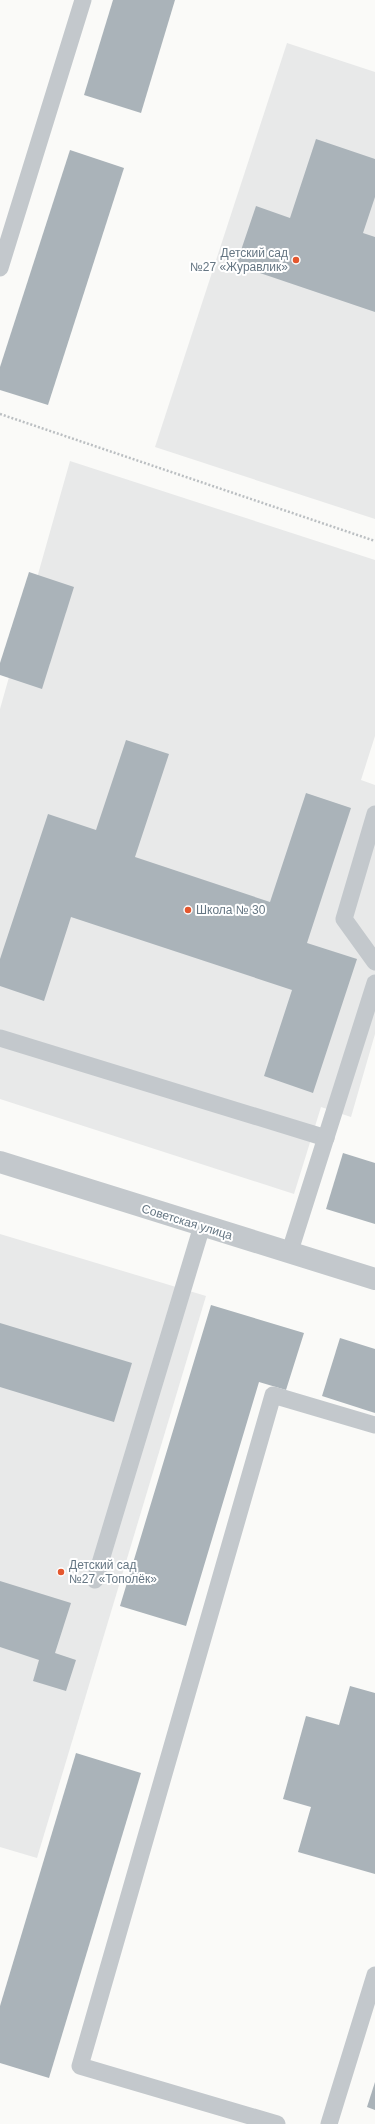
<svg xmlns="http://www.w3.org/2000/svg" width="375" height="2124" viewBox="0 0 375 2124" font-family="Arial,sans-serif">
  <rect width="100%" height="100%" fill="#fafaf8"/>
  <g fill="#e8e9e9">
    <polygon points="287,43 375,72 375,519 155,447"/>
    <polygon points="70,461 375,560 375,736 361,780 375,785 375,1034 351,1117 321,1107 294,1194 0,1099 0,709"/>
    <polygon points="0,1234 206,1296 37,1858 0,1847"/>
  </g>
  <g fill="#aab3b9">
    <polygon points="113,0 175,0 141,113 84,95"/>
    <polygon points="316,139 375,159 375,197 363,233 375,237 375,312 236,265 256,206 290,218"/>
    <polygon points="70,150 124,168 48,405 0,390 0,367"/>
    <polygon points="29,572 74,587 42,689 0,675 0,663"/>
    <polygon points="126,740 169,754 135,857 270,902 306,793 351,808 307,943 357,959 313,1093 264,1076 292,990 71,917 44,1001 0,986 0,959 48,814 96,830"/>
    <polygon points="343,1153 375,1163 375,1224 326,1209"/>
    <polygon points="211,1305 304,1333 286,1390 259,1382 186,1626 120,1606"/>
    <polygon points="0,1323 132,1363 114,1422 0,1387"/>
    <polygon points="340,1338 375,1349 375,1413 322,1396"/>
    <polygon points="0,1581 71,1603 55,1653 76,1660 66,1691 33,1681 39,1660 0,1647"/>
    <polygon points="350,1686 375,1693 375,1874 298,1852 311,1807 283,1799 306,1716 339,1725"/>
    <polygon points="76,1753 141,1773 49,2078 0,2063 0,2006"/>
    <polygon points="375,2082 375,2110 367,2107"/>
  </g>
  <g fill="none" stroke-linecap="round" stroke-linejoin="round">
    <polyline stroke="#bbbfc2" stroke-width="2.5" stroke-dasharray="2 2" stroke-linecap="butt" points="0,414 375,541"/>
    <g stroke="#c3c8cc" stroke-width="17">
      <polyline points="0,268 83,0"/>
      <polyline points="375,814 344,919 375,962"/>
      <polyline points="0,1038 326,1138"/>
      <polyline points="289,1254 375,983"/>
      <polyline points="95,1580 202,1226"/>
      <polyline points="277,2124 80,2066 273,1395 375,1425"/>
      <polyline points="329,2124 375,1975"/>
    </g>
    <polyline stroke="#c3c8cc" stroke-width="22" points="0,1162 375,1279"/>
  </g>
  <g fill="#e4572e" stroke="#fff" stroke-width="1.5">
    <circle cx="296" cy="260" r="4"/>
    <circle cx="188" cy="910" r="4"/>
    <circle cx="61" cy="1572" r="4"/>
  </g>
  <g text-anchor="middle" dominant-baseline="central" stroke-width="4" stroke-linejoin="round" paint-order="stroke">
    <g font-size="12" fill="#657683" stroke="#fff" text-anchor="start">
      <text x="288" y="253" text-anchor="end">Детский сад<tspan x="288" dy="14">№27 «Журавлик»</tspan></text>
      <text x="196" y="910">Школа № 30</text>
      <text x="69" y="1565">Детский сад<tspan x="69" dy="14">№27 «Тополёк»</tspan></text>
    </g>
    <g font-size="12" fill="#657683" stroke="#fff">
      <text transform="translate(187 1222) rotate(17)">Советская улица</text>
    </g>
  </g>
</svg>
